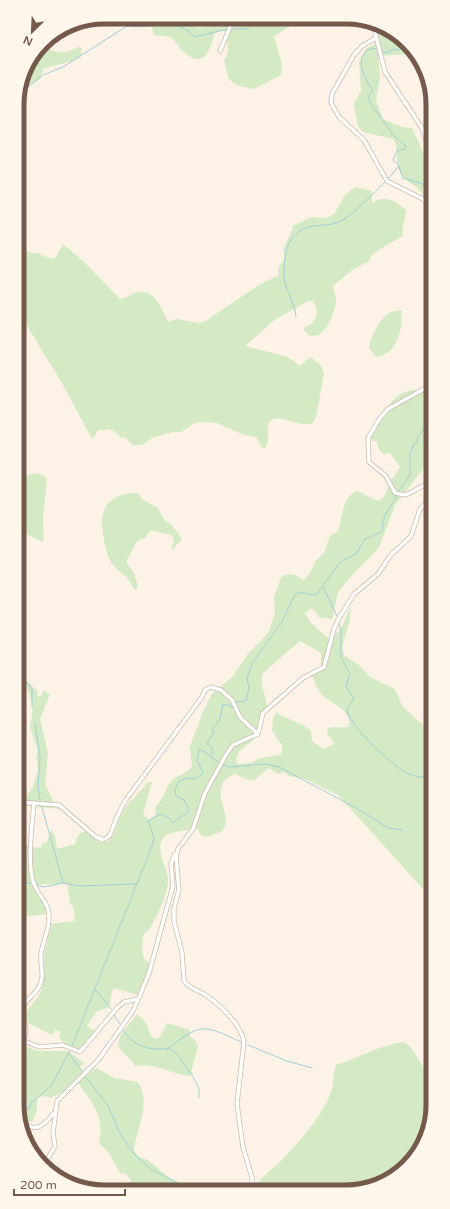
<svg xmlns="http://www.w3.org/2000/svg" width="450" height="1209" viewBox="0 0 450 1209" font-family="'Varela Round',sans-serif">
  <rect width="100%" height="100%" fill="#fcf3e6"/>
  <g fill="#d3eac4" fill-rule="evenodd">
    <path d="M185,18c8,0 8,8 15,10l10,-5 2,-5h20l4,4 7,2 9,-6h52l-30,18 8,28 -1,11 -27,14 -15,-3 -6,-3 -5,-6 -4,-17c7,-8 3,-20 0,-30l-9,3c-5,15 -10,37 -30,20 -6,-4 -9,-12 -15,-16l-16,-2 -4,-14 29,-1z"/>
    <path d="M381,28l26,14 5,9 -3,3 -31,2 2,21 -4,24 7,18 19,8 10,1 19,42v47c-4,-8 -4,-18 -11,-26 -6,-7 -16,-10 -20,-19 -6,-12 0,-23 -7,-33l-30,-7 -5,-6 -4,-22 7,-13 -2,-29 7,-13 10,-6 -1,-3z"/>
    <path d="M42,45c15,9 20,10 36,2l4,1 -1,9 -6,3 -32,9 -2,9 -16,10 -8,11 9,-33z"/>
    <path d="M355,187l17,4v12c3,-1 6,-4 9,-4 10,-1 18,5 25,11 0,9 -5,18 -3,26l-23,13 -9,7 -2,5 -17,9 -19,16c0,4 3,8 3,12 1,11 -8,31 -17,37l-10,1 -5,-6 1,-3c12,-5 15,-14 8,-26h-5l-35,20 -28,25 43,11 12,9 10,-9 11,8 3,9 -8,43 -3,6c-14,5 -27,-7 -40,-4l-5,5v18l-3,6h-3l-6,-11 -12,-2 -27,-12 -17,-1 -5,1 -14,9h-8l-21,6 -10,7h-10l-6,-7 -6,-1c-6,-8 -10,-8 -21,-7l-7,9 -30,-56 -44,-72 -1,-65 15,7h5l14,6 5,-2 7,-13 19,16 38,39c7,-1 12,-6 18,-7 19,-3 23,19 31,30l7,-3 24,4 7,-3 50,-34 22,-11 -1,-7 7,-9 -2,-9 10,-22 -1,-2 20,-9 14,1 8,-4 11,-19z"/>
    <path d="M401,310c3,17 -4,45 -25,47l-7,-9c1,-9 11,-30 20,-35 3,-2 8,-2 12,-3z"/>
    <path d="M432,380v64l-9,25 -28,36 -16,43 -25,25 -16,19 -6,27 -14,-2 -1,-4 -6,-5 -6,5 5,9 21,19 12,-16 8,-20 -1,15 -8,26 2,9 15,10 11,12 25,12 7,17 30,27 1,167 -95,-105 -33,-16 -17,-3 -4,-4 -6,2 -9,-6 -15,12h-6l-13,-6c-32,13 1,40 -13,57l-14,6 -7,-2 -4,-7 -3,2c-6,-1 -28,3 -31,8 -9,14 7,32 5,47 -3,14 -10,29 -16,40 -2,5 -8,8 -9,12 -1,6 -1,16 1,22l6,4 -1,13 -11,19 -24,-7c-8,12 4,19 -17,23l-10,15 8,5 -15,19 -12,-4 -9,-8 2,-6 -6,-2 -3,5 -26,-13c-5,-11 10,-19 14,-29 6,-12 2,-23 4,-36 1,-11 6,-22 7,-33l24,-3 -2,-15 -3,-2 -3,-21 -33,2 1,7 16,22 -33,3v-71l15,-1v2l8,1 1,-4 5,-2 4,-13 4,8 2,12 18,-5 3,-9 7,-4 16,11h7c8,-8 9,-21 15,-31 7,-11 17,-18 25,-29h4l-9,32 6,6 6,-4 1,-11c9,-5 8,-16 15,-24 6,-6 15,-7 21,-14l-2,-21 14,-37 8,-15 21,-18 16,-24 13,-12 7,-9 6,-18 -1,-16 7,-19 5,-4 9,1 9,5 6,-7 6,-13 8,-7 6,-17 8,-5c4,-13 4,-34 19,-40l21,10 6,-4 6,-15 10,-15 -10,-14 -7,1 -4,-4 -2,-8 -6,-2 -1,-4c8,-11 19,-37 31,-42 14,-7 16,0 31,-14zM300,641l21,12v18l-9,5c3,6 5,13 9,18 10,10 31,15 28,32 -7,4 -15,-2 -22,3v4l7,9 -2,3 -9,4 -11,-8 -1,-10 -7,-5 -28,-13 -3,5 -1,13 10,14v8l-4,2 -18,3 -10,5 -13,1c-4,-17 16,-18 21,-31 2,-7 9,-19 9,-27 -1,-10 -8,-23 -4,-33z"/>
    <polygon points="38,473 46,477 47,480 43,518 44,539 42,542 18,530 18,477"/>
    <path d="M138,493l4,6 16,9 6,12 7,4 11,15 -9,10 -2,-1 3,-6 -2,-7 -22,-5 -4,7 -9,4 -11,21 8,11 4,14 -3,3c-4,-5 -6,-11 -11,-15 -5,-4 -9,-7 -13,-13 -4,-7 -6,-15 -7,-23 -6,-29 2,-46 34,-46z"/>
    <path d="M26,680l11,11 1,6 3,-1 3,-6 6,4 -10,25 8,34 -3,31 9,19 5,6 -37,-4 1,-5 10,-13 5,-17 -2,-13 2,-7c-3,-7 -6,-16 -8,-23 0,-5 2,-8 2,-13 2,-10 -2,-21 -8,-30z"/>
    <path d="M137,1014l8,7 6,15 4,3 5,-2 7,-14 23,7v7l5,3 3,6 -8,30c-20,-2 -34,-14 -55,-10 -6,-11 -13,-12 -17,-20l2,-10z"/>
    <path d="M403,1042l7,4 23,37v27l-22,52 -48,28h-109c7,-15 22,-23 33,-35 17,-19 37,-41 45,-66 2,-8 1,-16 4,-24 22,-7 44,-20 67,-23z"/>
    <path d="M21,1044l16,7h31l16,12 -5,5 9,6 5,-5 4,-1 17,10 24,4c14,22 -2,47 -4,69l5,6 9,3 24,20 26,10h-70l3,-9 -5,-7 -6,-1 -11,-20 -10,-10c6,-27 -6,-38 -20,-59l-29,14 -7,-2 -6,2v12l-5,12 -13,-2v-74z"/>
  </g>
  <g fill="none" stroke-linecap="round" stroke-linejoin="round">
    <g stroke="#a1cfd7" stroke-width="1">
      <polyline points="157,17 159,25"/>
      <polyline points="231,29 246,29 261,19 276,20 283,18"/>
      <path d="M377,49l-5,-1c-21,8 -6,32 1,43l-4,5v5l25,35 12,10 -1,3 -8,2 -4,9 5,4 5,14 20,6 8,15"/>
      <polyline points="380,50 387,53 392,49 400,50 402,47 402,40"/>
      <path d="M18,95l25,-20 20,-8 64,-41c21,4 52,-10 67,11l34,-8"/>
      <polyline points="387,180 398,167"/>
      <path d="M296,316c-1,-14 -12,-27 -12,-41 0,-24 4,-45 30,-49 10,-1 19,-1 27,-5 12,-6 34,-29 44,-39"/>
      <polyline points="398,492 410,475 410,452 413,448 413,445 417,443 418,436 422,432 432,417"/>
      <polyline points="323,587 337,616"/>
      <path d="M339,624l2,6v27l9,17 -4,12 8,13 -7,10c-1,14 45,56 58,63 8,5 18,5 27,6"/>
      <polyline points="27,682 32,689 32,706"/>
      <polyline points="35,724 40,756 38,788 40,800"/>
      <path d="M212,755v-7l-5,-4 6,-10v-6l7,-9 3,-15 9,3 4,-5 10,-1 3,-13 -2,-9 5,-16 30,-41 12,-26 5,-4 14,3 4,-1 21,-29 4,-4 14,-7 9,-15c28,-11 11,-7 22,-27 3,-6 7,-10 10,-17"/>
      <polyline points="222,764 229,767 265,764 279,767 358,809 388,828 402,830"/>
      <polyline points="41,804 63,882"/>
      <polyline points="18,877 22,880"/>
      <polyline points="18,881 33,884"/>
      <polyline points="36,885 44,887 63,883 79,886 137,884"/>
      <polyline points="95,989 111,1009"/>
      <polyline points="114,1015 120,1024"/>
      <path d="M123,1030c7,12 20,19 34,19 5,0 11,-1 15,1 6,4 25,31 27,39 0,2 0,6 0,9"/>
      <polyline points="248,1045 287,1061 312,1068"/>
      <polyline points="72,1046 152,846 154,838 148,821 160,814 169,818 173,823 188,812 189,809 184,800 176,796 175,790 179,781 187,778 196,779 203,773 197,760 199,750 205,752 218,762"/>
      <path d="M167,1049c34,-26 36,-25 74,-7"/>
      <polyline points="69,1054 82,1071"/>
      <polyline points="86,1077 108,1106 121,1135 134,1154 151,1169 191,1190"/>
      <polyline points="19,1107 29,1109 31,1103 51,1086 71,1049"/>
    </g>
    <g stroke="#cebbac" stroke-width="5">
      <g id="minor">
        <polyline points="104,17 106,24"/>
        <polyline points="373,24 385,72 422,128 431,155"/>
        <polyline points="376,38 362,46 354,55 332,94 331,103 339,117 364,140 387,181 423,199 427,202 431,212"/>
        <polyline points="220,51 230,27 231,18"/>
        <polyline points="432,379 424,389 388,409 380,418 368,438 369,462 386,476 395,493 406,495 432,481"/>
        <polyline points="18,802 59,805 96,837 104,840 110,835 117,817 125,801 202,697 205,690 211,687 221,690 232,700 240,717 258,734"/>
        <polyline points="19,1039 39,1047 63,1045 80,1052 118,1007 124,1002 138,999"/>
        <path d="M24,1040c6,-17 -5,-19 -1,-32 3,-11 16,-13 19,-30 1,-8 -2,-16 -1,-24 2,-15 11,-28 7,-45 -3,-11 -14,-18 -16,-32 -4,-21 0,-52 2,-73"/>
        <path d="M19,1120c16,13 23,8 35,-7"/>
        <polyline points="43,1167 55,1146 53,1133 57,1101 99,1059 133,1011 140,995 149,973 173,886 171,864 175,854"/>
        <path d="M252,1190v-12l-9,-31 -6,-43 7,-63c-4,-18 -25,-37 -40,-47 -7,-4 -15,-6 -20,-13l-2,-28 -8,-32v-13l5,-18 -3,-33 2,-8 15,-20 12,-36 22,-40 6,-8 25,-11 5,-21 40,-35 21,-11 10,-38 5,-11 15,-24 24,-20 12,-18 21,-20 9,-27 6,-6 6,-12"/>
      </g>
    </g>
    <use href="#minor" stroke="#fff" stroke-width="3.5"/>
  </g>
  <path d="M0 0H450V1209H0ZM104 24H346A80 80 0 0 1 426 104V1105A80 80 0 0 1 346 1185H104A80 80 0 0 1 24 1105V104A80 80 0 0 1 104 24Z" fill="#fff7ec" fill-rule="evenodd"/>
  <path fill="none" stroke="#755a4b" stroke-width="5" d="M104 24H346A80 80 0 0 1 426 104V1105A80 80 0 0 1 346 1185H104A80 80 0 0 1 24 1105V104A80 80 0 0 1 104 24Z"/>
  <g transform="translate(32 32) rotate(204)" stroke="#fff7ec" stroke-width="3" paint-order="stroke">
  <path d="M0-3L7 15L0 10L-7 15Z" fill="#755a4b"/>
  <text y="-6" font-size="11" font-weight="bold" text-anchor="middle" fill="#755a4b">N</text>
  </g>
  <path d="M14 1189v6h111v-6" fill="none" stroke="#755a4b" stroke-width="2"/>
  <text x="20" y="1189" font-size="12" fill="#755a4b" stroke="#fff7ec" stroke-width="3" paint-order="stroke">200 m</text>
</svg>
